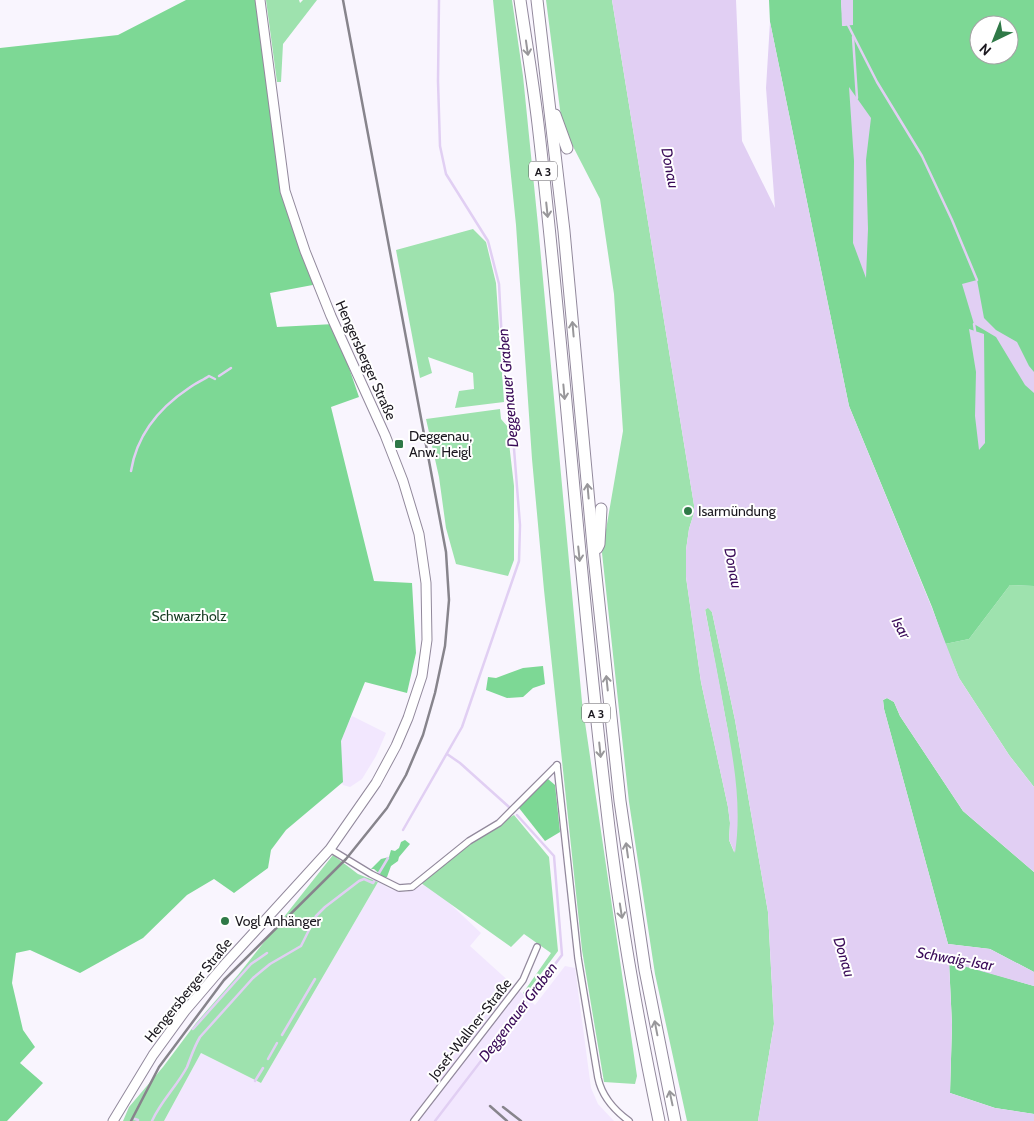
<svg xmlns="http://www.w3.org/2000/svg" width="1034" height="1121" viewBox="0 0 1034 1121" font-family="Cabin,sans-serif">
  <rect width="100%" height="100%" fill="#f9f5fe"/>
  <g fill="#f2e7fe">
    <polygon points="352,716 386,733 376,756 362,779 350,787 343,785 338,774 338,752 343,733"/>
    <polygon points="378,882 392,890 407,892 428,883 481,933 470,946 535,1005 565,966 575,968 591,1088 598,1104 614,1121 164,1121 201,1053 261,1083"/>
  </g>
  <g fill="#9ee2ae">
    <polygon points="266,0 299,0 300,3 303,0 317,0 283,44 281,82 277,82"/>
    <polygon points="493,0 512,0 523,76 538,225 582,702 637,1076 635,1084 604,1082 582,950 544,590 532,459 516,225"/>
    <polygon points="546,0 612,0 694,505 694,513 689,529 686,550 686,577 701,682 728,807 730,823 729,840 734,852 729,737 705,609 708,607 712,612 735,720 768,912 774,1024 758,1121 687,1121 655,974 629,802 602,553 623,431 614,294 600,199 562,125"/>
    <polygon points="473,229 486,242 496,283 504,402 455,408 459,391 474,389 473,373 428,357 432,373 420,378 396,250"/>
    <polygon points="500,409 501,419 507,426 514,486 514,560 508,576 456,564 446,528 439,477 426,419"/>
    <polygon points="1010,585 1034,586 1034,787 1009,755 959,678 945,644 969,639"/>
    <polygon points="514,815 549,857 558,951 525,995 523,993 551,953 524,934 511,947 421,883 461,848"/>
    <polygon points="333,855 358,874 378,882 261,1083 201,1053 164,1121 123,1121 129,1107 163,1067 196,1023 238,975"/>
  </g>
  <g fill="#7dd895" fill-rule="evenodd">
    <polygon points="186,0 261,0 285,192 318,284 270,293 277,327 334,324 359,397 331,407 374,581 412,583 416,653 407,693 365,682 341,741 343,782 286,830 271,850 268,868 234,893 214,879 187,895 143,938 80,973 30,950 16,953 12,983 23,1030 35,1047 20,1063 43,1083 7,1121 0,1121 0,48 118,35"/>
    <path d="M769,0h72l2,26 10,-2v-24h181v586l-24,-1 -41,54 -24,5 -13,-37 -83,-201 -79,-384zM979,25h30v30h-30z"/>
    <polygon points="543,666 545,684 533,688 523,697 507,698 486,690 488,677 496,678 523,668"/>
    <polygon points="887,698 894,702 900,716 963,811 1034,872 1034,972 990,949 948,944 884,709 883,700"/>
    <polygon points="548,779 555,785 560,832 545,841 519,808 531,793"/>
    <polygon points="405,840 410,844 399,857 398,861 391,866 387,877 383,877 374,869 371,869 381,859 389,857 391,850 395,851 399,848 401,842"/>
    <polygon points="949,961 1034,986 1034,1114 995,1108 950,1093 952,1025"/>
  </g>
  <g fill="#e1cff3">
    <path d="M612,0h124l6,141 33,67 -9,-120 4,-66 79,384 83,202 27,70 50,77 25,32v85l-71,-61 -63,-95 -6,-14 -7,-4 -4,2 1,9 64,235 42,5 44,23v14l-85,-24 3,63 -2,68 45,15 39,6v7h-276l16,-97 -6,-112 -33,-192 -23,-108 -4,-4 -3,2c7,35 14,70 20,105 9,46 17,92 10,138l-6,-13 1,-17 -2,-16 -27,-125 -15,-105v-27l3,-21 5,-16v-8z"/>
    <polygon points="841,0 853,0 853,25 842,26"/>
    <polygon points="849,87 871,118 866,160 868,229 866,278 853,243 854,161"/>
    <polygon points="977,280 984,318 996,330 1017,342 1029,366 1034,372 1034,393 1025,385 996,337 974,324 962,284"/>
    <polygon points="969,329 984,334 985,443 979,450 975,416 976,372"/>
  </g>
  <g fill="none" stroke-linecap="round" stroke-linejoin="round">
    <g stroke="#e1cff3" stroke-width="2.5">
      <polyline points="848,25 877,82 922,156 952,220 977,280"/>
      <polyline points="853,37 857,98"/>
      <polyline points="974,324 975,331"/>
      <polyline points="219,376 231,368"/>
      <path d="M131,471c6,-37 28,-63 58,-83 7,-5 14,-8 20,-12l6,3"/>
      <polyline points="447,754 460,763 509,807"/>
      <polyline points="403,830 462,727 519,561 520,525 513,436 502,343 499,284 488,241 446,174 440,146 438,81 439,0"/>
      <polyline points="193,1029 251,964 267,953"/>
      <polyline points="282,1035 315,979"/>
      <polyline points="268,1059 277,1043"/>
      <polyline points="255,1081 263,1068"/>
      <polyline points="135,1119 138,1120"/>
      <path d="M152,1121c9,-20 25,-35 35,-54 4,-10 7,-20 13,-30l53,-59 17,-14 31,-18 15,-30 9,-9 34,-26 5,-2 9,4 15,-25"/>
      <polyline points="435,1121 562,955 554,856 517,815"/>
    </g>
    <g stroke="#92899c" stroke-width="8">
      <g id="minor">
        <path d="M557,765l21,193 20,120c4,19 16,32 31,43"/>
        <polyline points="330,849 371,874 399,888 412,887 469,841 499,823 557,765"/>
        <polyline points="414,1121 523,980 537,947"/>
      </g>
    </g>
    <g stroke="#92899c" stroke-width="11">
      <polyline id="secondary" points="113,1121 153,1055 185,1011 226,963 330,849 376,783 396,746 408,718 422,676 427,640 426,583 419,534 403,481 385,435 331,316 305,251 285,191 260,0"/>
    </g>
    <g stroke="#92899c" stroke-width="13">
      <g id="motorway">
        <path d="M520,0c6,41 13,82 18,124 26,225 41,452 68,678 12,107 31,214 53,319"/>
        <polyline points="537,0 564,231 594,557 620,801 645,970 675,1121"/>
        <polyline points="555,115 567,148"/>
        <polyline points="597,548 599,544 601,509"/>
      </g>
    </g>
    <use href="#minor" stroke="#fff" stroke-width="5.5"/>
    <use href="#secondary" stroke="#fff" stroke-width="9"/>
    <use href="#motorway" stroke="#fff" stroke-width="11"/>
    <g stroke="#87848c" stroke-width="2.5">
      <polyline points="490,1106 507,1121"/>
      <polyline points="503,1107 521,1121"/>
      <polyline points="131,1121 159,1067 224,980 346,859 387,808 406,775 423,735 435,693 445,646 449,600 446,552 343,0"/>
    </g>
  </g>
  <defs><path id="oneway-shaft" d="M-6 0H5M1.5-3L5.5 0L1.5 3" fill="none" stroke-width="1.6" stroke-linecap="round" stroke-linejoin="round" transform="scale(1.25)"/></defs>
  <g stroke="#98979a">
    <use href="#oneway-shaft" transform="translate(527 48) rotate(82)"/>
    <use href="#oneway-shaft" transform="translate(547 210) rotate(84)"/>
    <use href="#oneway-shaft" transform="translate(573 329) rotate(-95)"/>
    <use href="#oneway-shaft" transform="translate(564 392) rotate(85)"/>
    <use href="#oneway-shaft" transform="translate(588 491) rotate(-95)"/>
    <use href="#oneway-shaft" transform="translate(579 554) rotate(84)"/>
    <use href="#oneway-shaft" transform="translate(607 683) rotate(-96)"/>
    <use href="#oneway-shaft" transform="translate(600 750) rotate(84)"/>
    <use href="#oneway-shaft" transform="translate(627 850) rotate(-98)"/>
    <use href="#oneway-shaft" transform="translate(621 911) rotate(81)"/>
    <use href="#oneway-shaft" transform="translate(656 1028) rotate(-101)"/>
    <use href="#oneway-shaft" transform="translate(671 1098) rotate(-102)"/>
  </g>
  <g fill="#2f7947" stroke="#fff" stroke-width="2">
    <rect x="394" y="439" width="10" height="10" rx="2.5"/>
    <circle cx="688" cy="511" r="5"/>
    <circle cx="225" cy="921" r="5"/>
  </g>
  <g text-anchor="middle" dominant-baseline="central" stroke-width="4" stroke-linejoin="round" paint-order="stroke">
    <g fill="#fff" stroke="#5f5d62" stroke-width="1">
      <rect x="529" y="161.5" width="28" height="19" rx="4"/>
      <rect x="582" y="703.5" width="28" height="19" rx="4"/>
    </g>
    <g font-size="12" font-weight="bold" fill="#1b181f">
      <text x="543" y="171">A 3</text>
      <text x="596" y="713">A 3</text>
    </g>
    <g font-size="14" fill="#1b181f" stroke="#fff">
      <text transform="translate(366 360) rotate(66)">Hengersberger Straße</text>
      <text transform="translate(188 990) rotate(-51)">Hengersberger Straße</text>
      <text transform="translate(470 1029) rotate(-52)">Josef-Wallner-Straße</text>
    </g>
    <g font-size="14" fill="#1b181f" stroke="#fff" text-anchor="start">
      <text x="409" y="436">Deggenau,<tspan x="409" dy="16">Anw. Heigl</tspan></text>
      <text x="698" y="511">Isarmündung</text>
      <text x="235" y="921">Vogl Anhänger</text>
    </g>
    <g font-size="14" fill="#143a20" stroke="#fff">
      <text x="189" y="616">Schwarzholz</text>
    </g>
    <g font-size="15" font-style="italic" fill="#3a0b58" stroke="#fff">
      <text transform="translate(670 168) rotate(79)">Donau</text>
      <text transform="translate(508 388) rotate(-95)">Deggenauer Graben</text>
      <text transform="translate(733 568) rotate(79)">Donau</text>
      <text transform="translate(901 628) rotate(61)">Isar</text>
      <text transform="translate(844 957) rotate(73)">Donau</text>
      <text transform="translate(955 959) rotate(10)">Schwaig-Isar</text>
      <text transform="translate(518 1012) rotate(-53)">Deggenauer Graben</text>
    </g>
  </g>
  <g transform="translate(994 40) rotate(223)"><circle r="24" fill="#ffffff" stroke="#a4a3a5"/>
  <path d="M0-4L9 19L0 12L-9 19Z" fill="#2f7947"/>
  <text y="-8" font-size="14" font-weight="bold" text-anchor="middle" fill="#1b181f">N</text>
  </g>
</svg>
